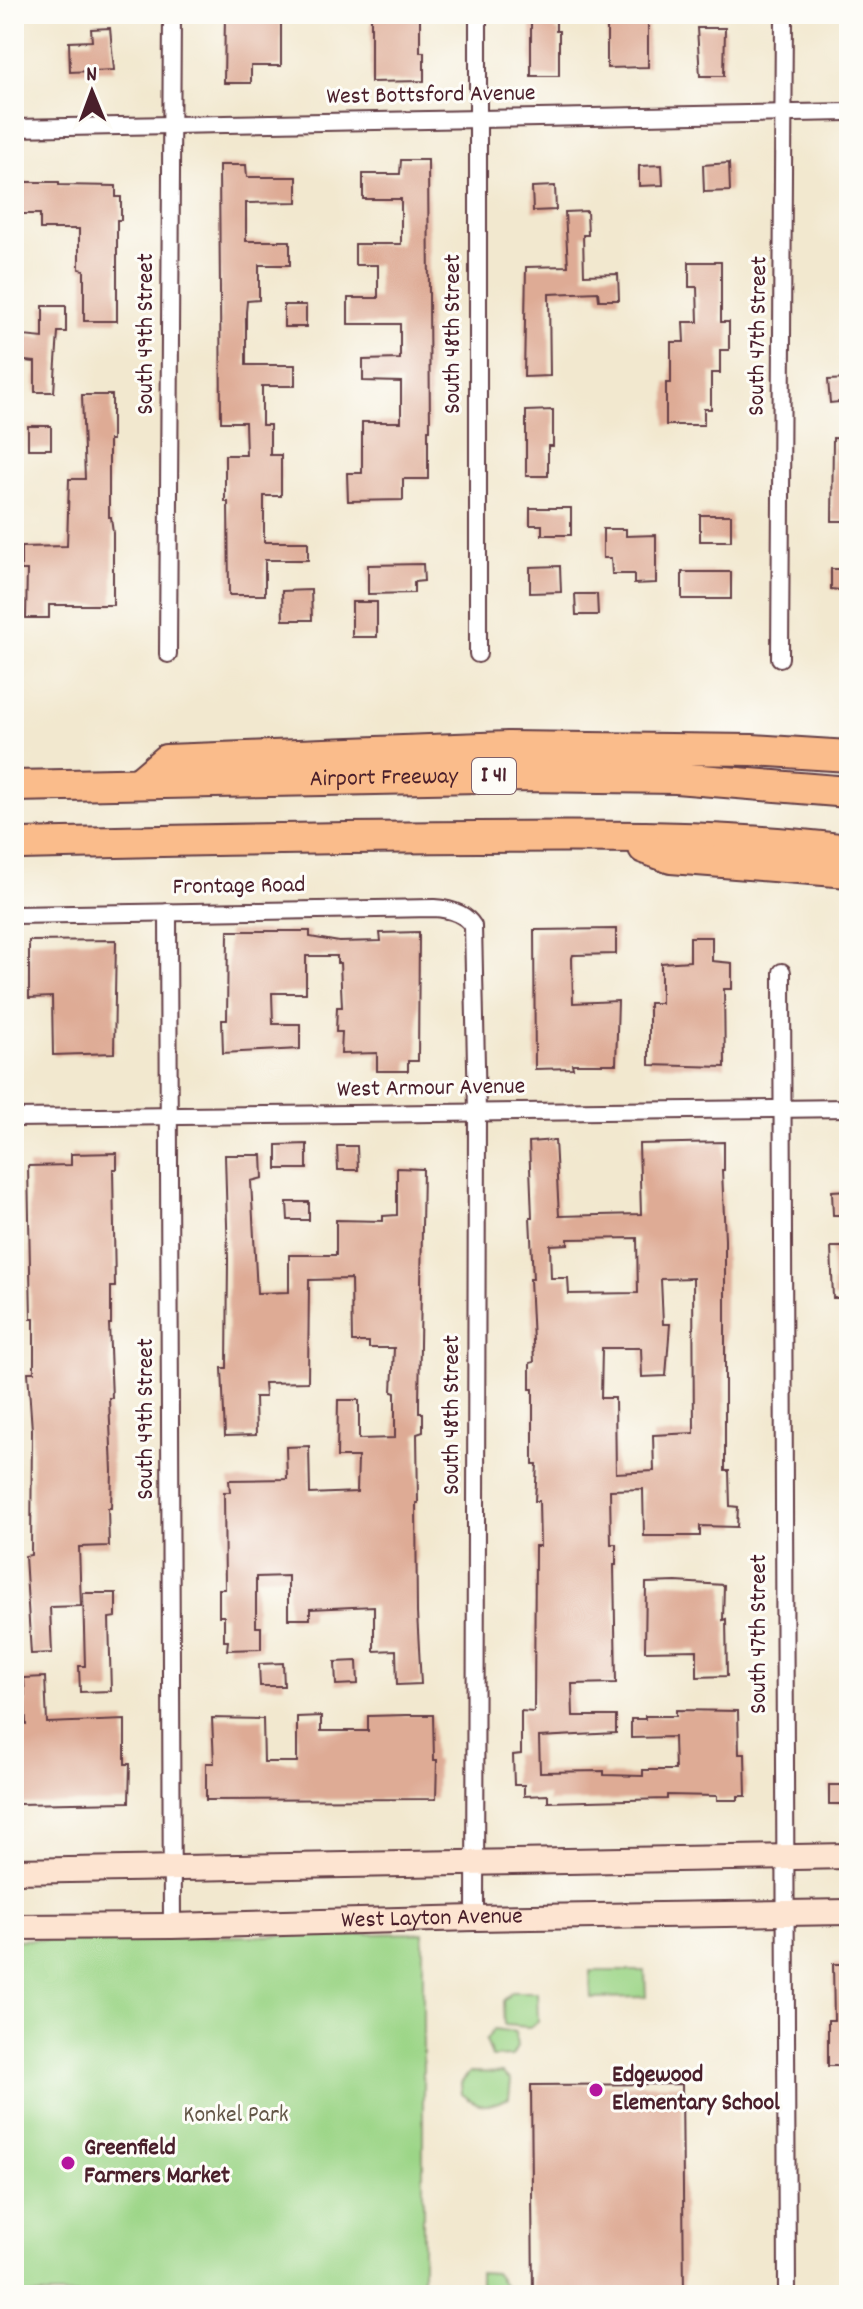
<svg xmlns="http://www.w3.org/2000/svg" width="863" height="2309" viewBox="0 0 863 2309" font-family="Dekko,sans-serif">
  <rect width="100%" height="100%" fill="#fdfcf7"/>
  <filter id="ink" filterUnits="userSpaceOnUse"><feTurbulence type="fractalNoise" baseFrequency=".0125" numOctaves="2"/><feDisplacementMap in="SourceGraphic" scale="16" xChannelSelector="R" yChannelSelector="G"/><feConvolveMatrix kernelMatrix="1 2 1 2 8 2 1 2 1" color-interpolation-filters="sRGB"/></filter>
  <filter id="wash" filterUnits="userSpaceOnUse"><feTurbulence type="fractalNoise" baseFrequency=".006" numOctaves="4" result="noise"/><feDisplacementMap in="SourceGraphic" scale="32" xChannelSelector="R" yChannelSelector="G"/><feGaussianBlur stdDeviation="1.8" result="paint"/><feColorMatrix in="noise" values="0 0 0 0 0 0 0 0 0 0 0 0 0 0 0 0 0 1.4 0 .05"/><feComposite in="paint" operator="in"/></filter>
  <g filter="url(#wash)">
    <rect width="100%" height="100%" fill="#f2e8cf"/>
    <g fill="#9cd587" stroke="#737a59" stroke-width="2">
      <polygon points="423,1933 423,2295 14,2295 14,1940"/>
      <polygon points="590,1971 645,1971 646,1997 591,1998"/>
      <polygon points="512,1992 537,1992 538,2022 529,2027 504,2025 503,2001"/>
      <polygon points="494,2029 515,2032 517,2047 512,2056 492,2057 486,2040"/>
      <path d="M470,2072l32,1 9,7 -2,18c-21,9 -28,11 -47,-4l-1,-11z"/>
      <polygon points="480,2272 495,2273 512,2295 480,2295"/>
    </g>
    <g id="blocks">
      <g fill="#deab95" fill-rule="evenodd">
        <polygon points="225,14 281,14 281,66 251,66 251,83 224,83"/>
        <polygon points="397,14 420,14 420,52 424,52 424,81 371,82 371,15"/>
        <polygon points="531,14 556,14 556,31 559,31 559,76 531,76"/>
        <polygon points="607,14 648,14 648,67 607,68"/>
        <polygon points="110,28 114,70 70,72 69,42 92,41 91,29"/>
        <polygon points="697,28 725,28 724,76 700,76"/>
        <polygon points="401,160 428,160 430,430 428,430 428,479 403,479 403,500 348,501 347,473 362,473 362,422 401,422 401,382 363,381 363,360 400,359 400,324 348,324 348,298 378,298 378,265 355,265 355,244 401,244 401,199 363,199 363,174 400,174"/>
        <polygon points="729,163 730,191 704,192 703,165"/>
        <polygon points="219,165 246,165 247,177 297,177 297,202 246,203 246,241 290,241 290,265 259,265 259,300 247,301 246,312 246,365 295,365 295,386 262,386 262,425 270,425 270,455 281,455 281,496 264,496 264,542 308,542 308,560 265,560 265,595 229,595 228,502 225,502 225,455 246,455 245,422 221,422"/>
        <polygon points="662,165 663,185 639,186 639,166"/>
        <polygon points="21,182 59,182 59,185 116,186 116,197 121,197 121,220 117,220 117,321 84,321 84,270 79,269 79,229 40,229 40,214 21,214"/>
        <polygon points="555,186 556,210 533,211 532,187"/>
        <polygon points="587,211 588,235 583,235 584,275 618,274 619,300 599,300 598,292 549,294 550,376 524,377 526,267 568,266 565,212"/>
        <polygon points="689,262 721,262 721,322 729,322 729,350 720,350 720,373 711,373 711,409 704,409 704,425 666,425 666,383 671,383 671,342 684,342 683,322 698,322 697,287 689,287"/>
        <rect x="284" y="305" width="22" height="22"/>
        <polygon points="43,306 66,306 66,332 58,332 54,392 35,392 35,362 14,360 14,335 43,338"/>
        <polygon points="849,379 849,401 830,403 828,380"/>
        <polygon points="82,395 112,395 112,440 109,440 109,517 111,517 113,533 113,605 49,605 49,618 26,618 27,570 21,570 21,547 67,546 69,479 85,479"/>
        <polygon points="553,410 553,446 548,446 548,476 526,476 526,411"/>
        <rect x="28" y="426" width="23" height="23"/>
        <polygon points="833,438 849,439 849,521 832,521"/>
        <polygon points="530,508 571,508 571,535 542,535 542,525 530,525"/>
        <rect x="700" y="515" width="31" height="26"/>
        <polygon points="603,529 626,529 626,536 656,535 656,583 634,584 634,574 612,574 611,558 603,558"/>
        <polygon points="423,564 424,581 414,582 414,593 368,594 368,565"/>
        <polygon points="560,566 561,592 530,593 530,567"/>
        <polygon points="831,569 849,569 849,591 831,589"/>
        <rect x="682" y="572" width="49" height="27"/>
        <polygon points="311,590 312,620 283,620 282,591"/>
        <polygon points="575,594 597,594 598,615 576,615"/>
        <rect x="352" y="602" width="25" height="35"/>
        <polygon points="616,929 616,954 573,955 572,958 573,1003 618,1001 616,1064 572,1064 573,1068 535,1069 534,930"/>
        <polygon points="228,931 310,931 310,937 339,942 381,941 380,933 419,932 418,1061 408,1061 408,1071 377,1071 377,1053 341,1054 342,1032 336,1032 337,1007 342,1007 340,963 337,963 337,956 306,956 306,993 272,993 273,1024 300,1024 300,1049 223,1053 222,1020 227,1020"/>
        <polygon points="690,937 712,937 712,961 732,963 732,989 724,989 725,1067 649,1065 649,1003 661,1003 661,963 690,961"/>
        <polygon points="116,940 114,1053 53,1055 52,997 29,998 29,941"/>
        <path d="M555,1140l4,76 82,-2 -2,-70 85,-2v28h-2l3,70v231h4l1,35 8,1 -1,20 -37,-1v10h-56l-1,-47 -33,1 1,54h5v21h-2l2,118 -44,1 1,32h43v17l-77,4 1,35 64,-1v4l39,1v-6h32l-1,-33 -43,1v-19h14v-3h31v-6l62,1 1,43h6l1,42h-8v4h-21v-4l-50,-1v4l-119,3v-7l-24,1v-11h-10l-1,-30 8,-1v-43l13,1 1,-166h5l-1,-45h-4l2,-37h-4v-75h-3v-26l4,-1 -4,-83h3l-3,-62h2l-3,-75zM637,1238l1,55 -69,1 -1,-16h-17l-1,-33 18,-1v-5zM693,1278l1,155 -41,2 1,36 -38,2 -1,-75h-14l1,-50h39l1,29 24,-1 4,-52h-7l-2,-45z"/>
        <polygon points="307,1144 307,1169 277,1169 277,1145"/>
        <polygon points="337,1146 357,1146 358,1170 338,1170"/>
        <polygon points="117,1153 117,1169 113,1169 115,1287 111,1287 111,1324 109,1324 112,1398 109,1398 112,1471 111,1508 108,1508 109,1546 79,1547 81,1606 50,1607 52,1653 31,1654 25,1556 31,1555 32,1430 28,1372 34,1372 34,1319 31,1319 28,1166 71,1165 71,1154"/>
        <polygon points="225,1155 262,1155 263,1178 251,1181 257,1293 289,1292 289,1255 336,1255 336,1220 383,1221 383,1216 397,1215 397,1168 423,1169 419,1403 419,1413 423,1413 423,1432 417,1434 418,1503 416,1503 417,1613 421,1684 397,1685 396,1650 374,1651 374,1606 310,1609 310,1619 288,1619 288,1576 256,1577 256,1627 261,1627 261,1649 227,1650 228,1641 224,1641 224,1616 219,1616 219,1589 225,1589 224,1492 230,1492 229,1480 287,1479 286,1447 309,1446 310,1494 357,1492 358,1457 337,1457 338,1400 359,1400 359,1439 395,1438 395,1393 392,1392 394,1348 369,1348 369,1342 352,1342 351,1279 309,1280 308,1382 264,1383 265,1397 255,1397 256,1435 225,1436 222,1368 227,1368 228,1259"/>
        <polygon points="849,1190 849,1215 833,1215 832,1191"/>
        <polygon points="287,1202 309,1202 309,1220 288,1220"/>
        <polygon points="831,1247 849,1247 849,1298 833,1298"/>
        <polygon points="676,1582 724,1585 723,1620 726,1619 727,1676 697,1677 697,1650 645,1651 646,1583"/>
        <polygon points="83,1593 116,1593 116,1617 109,1618 111,1691 80,1692 79,1666 85,1666"/>
        <polygon points="357,1661 358,1684 336,1685 335,1662"/>
        <polygon points="283,1663 284,1686 260,1686 259,1664"/>
        <polygon points="45,1677 47,1723 125,1720 125,1764 130,1764 129,1802 18,1804 18,1724 26,1724 24,1678"/>
        <polygon points="407,1715 433,1715 434,1760 437,1760 436,1799 206,1800 206,1763 214,1763 212,1718 263,1719 264,1762 297,1762 297,1717 321,1716 321,1731 368,1731 368,1716"/>
        <rect x="829" y="1785" width="20" height="19"/>
        <polygon points="833,1964 849,1964 849,2066 828,2066 828,2020 834,2020"/>
        <polygon points="682,2084 684,2295 533,2295 531,2085"/>
      </g>
    </g>
  </g>
  <g filter="url(#ink)">
    <use href="#blocks" fill-opacity="0" stroke="#633d44" stroke-width="2"/>
    <g fill="none" stroke-linecap="round" stroke-linejoin="round">
      <g stroke="#633d44" stroke-width="20">
        <g id="minor">
          <polyline points="14,128 849,112"/>
          <polyline points="168,654 172,14"/>
          <polyline points="478,654 478,14"/>
          <polyline points="780,658 784,14"/>
          <polyline points="168,912 172,1926"/>
          <path d="M14,915l420,-7c15,1 31,5 39,18l4,185 -2,807"/>
          <polyline points="782,972 787,2295"/>
          <polyline points="14,1118 849,1108"/>
        </g>
      </g>
      <g stroke="#633d44" stroke-width="28">
        <g id="secondary">
          <polyline points="14,1871 849,1856"/>
          <path id="s1" d="M14,1927l158,-1 303,-8 374,-6"/>
        </g>
      </g>
      <g stroke="#633d44" stroke-width="34">
        <g id="motorway">
          <polyline points="139,783 166,760 508,747 752,750 849,756"/>
          <path id="s2" d="M14,786l512,-10 150,2 173,14"/>
          <path d="M14,844c155,-3 311,-7 466,-7 123,-1 247,-2 369,13"/>
          <polyline points="644,848 671,858 849,872"/>
        </g>
      </g>
      <use href="#minor" stroke="#fff" stroke-width="16"/>
      <use href="#secondary" stroke="#fde4d1" stroke-width="24"/>
      <use href="#motorway" stroke="#fabc8b" stroke-width="30"/>
    </g>
  </g>
  <g fill="#b5179e" stroke="#fdfcf7" stroke-width="3">
    <circle cx="596" cy="2090" r="8"/>
    <circle cx="68" cy="2163" r="8"/>
  </g>
  <g text-anchor="middle" dominant-baseline="central" stroke-width="6" stroke-linejoin="round" paint-order="stroke">
    <rect fill="#fdfcf7" stroke="#806168" stroke-width="2" x="472" y="758" width="44" height="36" rx="6"/>
    <g font-size="22" font-weight="bold" fill="#4a1f2b">
      <text x="494" y="776">I 41</text>
    </g>
    <g font-size="24" fill="#4a1f2b" stroke="#fdfcf7">
      <text transform="translate(431 96) rotate(-1)">West Bottsford Avenue</text>
      <text transform="translate(147 334) rotate(-90)">South 49th Street</text>
      <text transform="translate(454 334) rotate(-90)">South 48th Street</text>
      <text transform="translate(759 336) rotate(-89)">South 47th Street</text>
      <text stroke="none"><textPath href="#s2" startOffset="370">Airport Freeway</textPath></text>
      <text transform="translate(239 887) rotate(-1)">Frontage Road</text>
      <text transform="translate(431 1089) rotate(-1)">West Armour Avenue</text>
      <text transform="translate(453 1415) rotate(-90)">South 48th Street</text>
      <text transform="translate(147 1419) rotate(-90)">South 49th Street</text>
      <text transform="translate(760 1634) rotate(-90)">South 47th Street</text>
      <text stroke="none"><textPath href="#s1" startOffset="418">West Layton Avenue</textPath></text>
    </g>
    <g font-size="24" font-weight="bold" fill="#4a1f2b" stroke="#fdfcf7" text-anchor="start">
      <text x="612" y="2076">Edgewood<tspan x="612" dy="28">Elementary School</tspan></text>
      <text x="84" y="2149">Greenfield<tspan x="84" dy="28">Farmers Market</tspan></text>
    </g>
    <g font-size="24" fill="#635647" stroke="#fdfcf7">
      <text x="236" y="2116">Konkel Park</text>
    </g>
  </g>
  <rect width="863" height="2309" fill="none" stroke="#fdfcf7" stroke-width="48"/>
  <g transform="translate(92 92) rotate(359)" stroke="#fdfcf7" stroke-width="6" paint-order="stroke">
  <path d="M0-6L14 30L0 20L-14 30Z" fill="#4a1f2b"/>
  <text y="-12" font-size="22" font-weight="bold" text-anchor="middle" fill="#4a1f2b">N</text>
  </g>
</svg>
